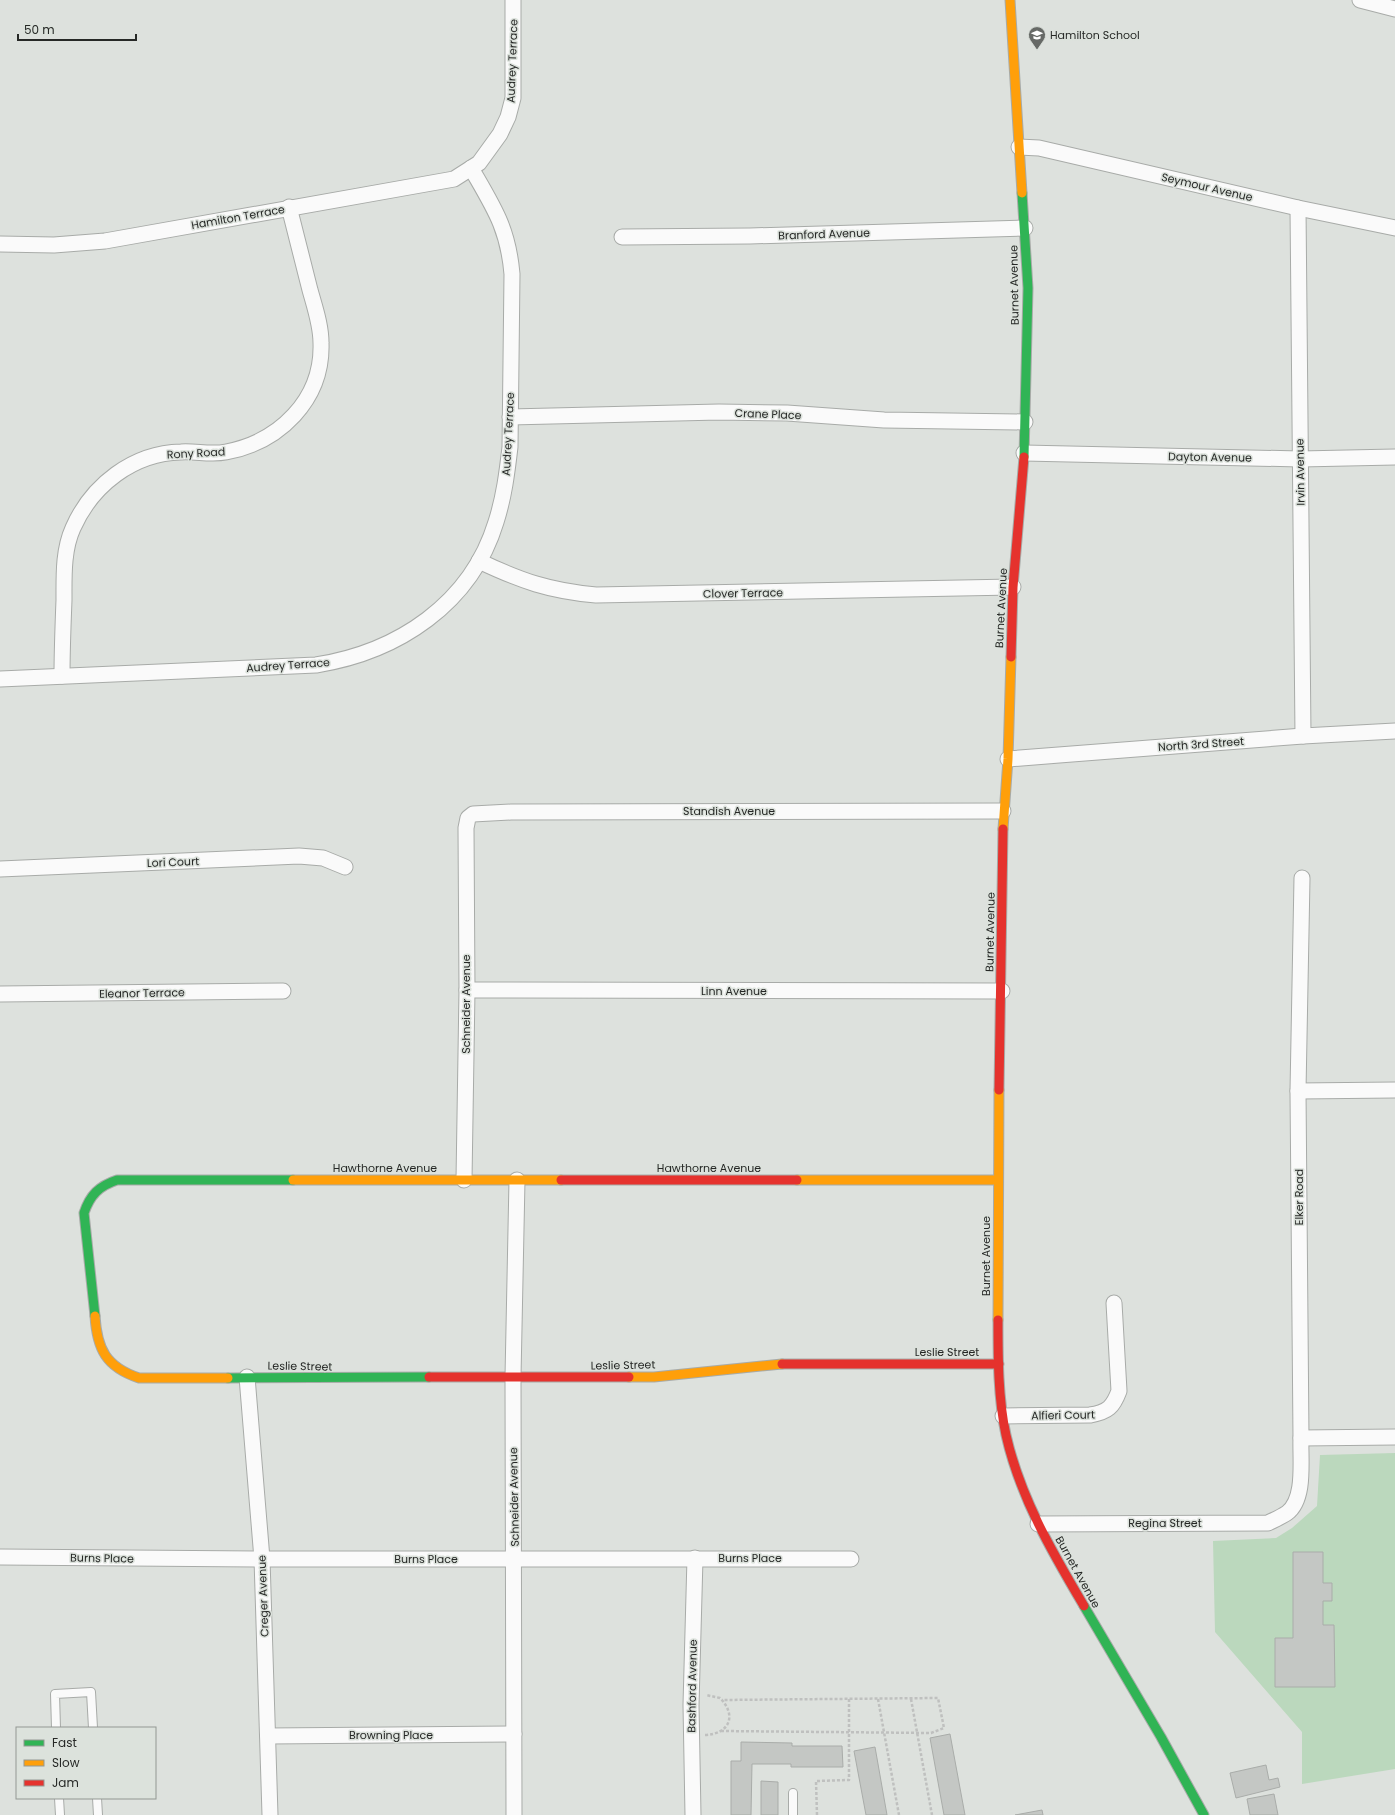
<svg xmlns="http://www.w3.org/2000/svg" width="1395" height="1815" viewBox="0 0 1395 1815" font-family="Poppins,sans-serif">
  <rect width="100%" height="100%" fill="#dde1dd"/>
  <polygon fill="#bbd8bd" points="1395,1453 1395,1769 1302,1784 1302,1732 1215,1632 1213,1541 1276,1538 1292,1528 1317,1506 1320,1455"/>
  <g fill="#c4c7c4" stroke="#a9aca9">
    <polygon points="1293,1552 1323,1552 1323,1583 1332,1583 1332,1601 1323,1601 1323,1625 1334,1625 1335,1687 1275,1687 1275,1638 1293,1638"/>
    <polygon points="950,1734 965,1815 944,1815 930,1738"/>
    <polygon points="741,1742 792,1743 792,1746 842,1746 843,1767 791,1767 791,1764 752,1764 751,1815 731,1815 731,1761 741,1761"/>
    <polygon points="875,1747 887,1815 866,1815 854,1751"/>
    <polygon points="1266,1765 1269,1780 1278,1778 1280,1787 1236,1798 1230,1773"/>
    <polygon points="761,1781 778,1782 778,1815 761,1815"/>
    <polygon points="1274,1794 1278,1815 1250,1815 1247,1799"/>
    <polygon points="1042,1810 1043,1815 1015,1815"/>
  </g>
  <g fill="none" stroke-linecap="round" stroke-linejoin="round">
    <g stroke="#a8aba8" stroke-width="10">
      <g id="lane">
        <polyline points="56,1728 55,1694 91,1692 93,1728"/>
        <polyline points="793,1793 793,1815"/>
        <polyline points="59,1798 60,1815"/>
        <polyline points="97,1798 98,1815"/>
      </g>
    </g>
    <g stroke="#a8aba8" stroke-width="17">
      <g id="street">
        <polyline points="1360,0 1395,9"/>
        <polyline points="1019,147 1039,148 1298,208 1395,228"/>
        <polyline points="1298,208 1303,736"/>
        <polyline points="622,237 750,236 1025,228"/>
        <polyline points="0,244 54,245 105,241 454,179 479,163 500,134 508,117 513,98 513,0"/>
        <polyline points="510,417 719,412 787,413 884,420 1025,422"/>
        <polyline points="1024,453 1300,459 1395,457"/>
        <path d="M479,561c42,20 71,30 117,34l417,-8"/>
        <path d="M62,676c0,-26 1,-51 2,-76 0,-24 -1,-50 9,-72 19,-43 60,-75 108,-76 15,-1 30,3 45,0 53,-10 97,-52 95,-109 0,-18 -6,-35 -11,-53 -7,-27 -14,-55 -21,-83"/>
        <path d="M0,679l316,-14c82,-13 155,-61 180,-143 8,-25 11,-49 14,-75l2,-173c-4,-46 -18,-66 -41,-106"/>
        <polyline points="1008,759 1303,736 1395,731"/>
        <polyline points="0,869 299,856 323,858 345,867"/>
        <polyline points="467,990 1002,991"/>
        <polyline points="0,994 283,991"/>
        <polyline points="1298,1091 1395,1090"/>
        <polyline points="464,1180 467,990 466,828 468,818 473,814 511,812 1003,811"/>
        <polyline points="247,1377 262,1559 270,1815"/>
        <path d="M1003,1416l87,-1c18,-3 23,-8 29,-24l-5,-88"/>
        <polyline points="1301,1438 1395,1437"/>
        <path d="M1038,1524l230,-1c6,-3 13,-6 19,-10 19,-14 13,-54 14,-75l-3,-347 4,-213"/>
        <polyline points="0,1557 262,1559 851,1559"/>
        <polyline points="268,1736 514,1734"/>
        <polyline points="514,1815 513,1377 517,1180"/>
        <polyline points="693,1815 691,1705 695,1558"/>
      </g>
    </g>
    <g stroke="#a8aba8" stroke-width="11">
      <g id="fast">
        <polyline points="1022,193 1028,288 1024,457"/>
        <path d="M95,1316l-11,-103c6,-18 15,-27 33,-33h176"/>
        <polyline points="228,1378 429,1377"/>
        <polyline points="1084,1606 1161,1737 1204,1815"/>
      </g>
    </g>
    <g stroke="#a8aba8" stroke-width="11">
      <g id="slow">
        <polyline points="1010,0 1022,193"/>
        <polyline points="1003,829 1008,759 1011,657"/>
        <polyline points="293,1180 561,1180"/>
        <polyline points="797,1180 998,1180"/>
        <path d="M95,1316c2,33 11,51 44,62h89"/>
        <polyline points="998,1320 999,1090"/>
        <polyline points="629,1377 654,1377 782,1364"/>
      </g>
    </g>
    <g stroke="#a8aba8" stroke-width="11">
      <g id="jam">
        <polyline points="1011,657 1013,587 1024,457"/>
        <polyline points="999,1090 1003,829"/>
        <polyline points="561,1180 797,1180"/>
        <path d="M998,1320c0,38 0,78 8,115 14,62 46,117 78,171"/>
        <polyline points="782,1364 999,1364"/>
        <polyline points="429,1377 629,1377"/>
      </g>
    </g>
    <g stroke="#bfc0bf" stroke-width="2.5" stroke-dasharray="3 2" stroke-linecap="butt">
      <polyline points="878,1699 899,1815"/>
      <polyline points="911,1699 932,1815"/>
      <polyline points="721,1731 931,1733 944,1728 938,1698 722,1700"/>
      <path d="M705,1735c25,-1 32,-20 15,-37l-14,-3"/>
      <polyline points="817,1815 816,1781 849,1780 849,1699"/>
    </g>
    <use href="#lane" stroke="#fafafa" stroke-width="8"/>
    <use href="#street" stroke="#fafafa" stroke-width="15"/>
    <use href="#fast" stroke="#30b455" stroke-width="9"/>
    <use href="#slow" stroke="#ff9f0a" stroke-width="9"/>
    <use href="#jam" stroke="#e5322d" stroke-width="9"/>
  </g>
  <defs>
    <g id="school-pin" transform="scale(0.9)"><path d="M0 17L-7.5 6A9.5 9.5 0 1 1 7.5 6Z" fill="#666966" stroke="#dce2dc"/><path d="M0-5L7-2L0 1L-7-2ZM-4 1L0 2.5L4 1V4Q0 6-4 4Z" fill="#fff"/></g>
  </defs>
  <g fill-rule="evenodd">
    <use href="#school-pin" x="1037" y="35"/>
  </g>
  <g text-anchor="middle" dominant-baseline="central" stroke-width="3" stroke-linejoin="round" paint-order="stroke">
    <g font-size="11" fill="#262826" stroke="#dce2dc" text-anchor="start">
      <text x="1050" y="35">Hamilton School</text>
    </g>
    <g font-size="11" fill="#262826" stroke="#dce2dc">
      <text transform="translate(512 61) rotate(-88)">Audrey Terrace</text>
      <text transform="translate(1207 187) rotate(13)">Seymour Avenue</text>
      <text transform="translate(238 217) rotate(-10)">Hamilton Terrace</text>
      <text transform="translate(824 234) rotate(-2)">Branford Avenue</text>
      <text transform="translate(1014 285) rotate(-91)">Burnet Avenue</text>
      <text transform="translate(768 414) rotate(2)">Crane Place</text>
      <text transform="translate(508 434) rotate(-87)">Audrey Terrace</text>
      <text transform="translate(196 453) rotate(-3)">Rony Road</text>
      <text transform="translate(1210 457) rotate(1)">Dayton Avenue</text>
      <text transform="translate(1300 472) rotate(-91)">Irvin Avenue</text>
      <text transform="translate(743 593) rotate(-1)">Clover Terrace</text>
      <text transform="translate(1001 608) rotate(-87)">Burnet Avenue</text>
      <text transform="translate(288 665) rotate(-4)">Audrey Terrace</text>
      <text transform="translate(1201 744) rotate(-4)">North 3rd Street</text>
      <text x="729" y="811">Standish Avenue</text>
      <text transform="translate(173 862) rotate(-2)">Lori Court</text>
      <text transform="translate(990 932) rotate(-89)">Burnet Avenue</text>
      <text x="734" y="991">Linn Avenue</text>
      <text transform="translate(142 993) rotate(-1)">Eleanor Terrace</text>
      <text transform="translate(466 1004) rotate(-90)">Schneider Avenue</text>
      <text x="385" y="1168">Hawthorne Avenue</text>
      <text x="709" y="1168">Hawthorne Avenue</text>
      <text transform="translate(1299 1197) rotate(-90)">Elker Road</text>
      <text transform="translate(986 1256) rotate(-90)">Burnet Avenue</text>
      <text x="947" y="1352">Leslie Street</text>
      <text transform="translate(623 1365) rotate(-1)">Leslie Street</text>
      <text transform="translate(300 1366) rotate(1)">Leslie Street</text>
      <text transform="translate(1063 1415) rotate(-1)">Alfieri Court</text>
      <text transform="translate(514 1497) rotate(-91)">Schneider Avenue</text>
      <text x="1165" y="1523">Regina Street</text>
      <text transform="translate(102 1558) rotate(1)">Burns Place</text>
      <text x="750" y="1558">Burns Place</text>
      <text x="426" y="1559">Burns Place</text>
      <text transform="translate(1078 1572) rotate(61)">Burnet Avenue</text>
      <text transform="translate(263 1596) rotate(-92)">Creger Avenue</text>
      <text transform="translate(692 1686) rotate(-89)">Bashford Avenue</text>
      <text x="391" y="1735">Browning Place</text>
    </g>
  </g>
  <rect x="16" y="1727" width="140" height="72" fill="#dce2dc" stroke="#939893"/>
  <rect x="24" y="1740" width="20" height="6" fill="#30b455" stroke="#939893"/>
  <text x="52" y="1747" font-size="12" fill="#262826">Fast</text>
  <rect x="24" y="1760" width="20" height="6" fill="#ff9f0a" stroke="#939893"/>
  <text x="52" y="1767" font-size="12" fill="#262826">Slow</text>
  <rect x="24" y="1780" width="20" height="6" fill="#e5322d" stroke="#939893"/>
  <text x="52" y="1787" font-size="12" fill="#262826">Jam</text>
  <path d="M18 34v6h118v-6" fill="none" stroke="#262826" stroke-width="2"/>
  <text x="24" y="34" font-size="12" fill="#262826" stroke="#dce2dc" stroke-width="3" paint-order="stroke">50 m</text>
</svg>
